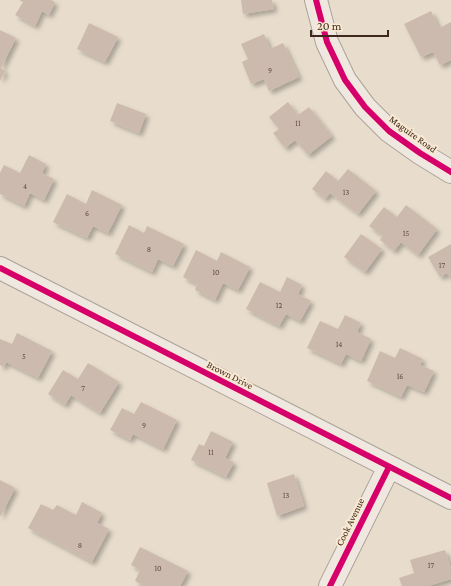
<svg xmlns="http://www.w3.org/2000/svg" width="451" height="586" viewBox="0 0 451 586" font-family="'Crimson Pro',serif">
  <defs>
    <filter id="shadow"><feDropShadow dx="3.5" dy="3.5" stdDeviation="2" flood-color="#0004"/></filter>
  </defs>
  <rect width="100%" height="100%" fill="#e8ddcd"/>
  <g fill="#ccbaae" filter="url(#shadow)">
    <polygon points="19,0 51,0 55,2 49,15 42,11 35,26 15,15 23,2"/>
    <polygon points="241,0 272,0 274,9 243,14"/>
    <polygon points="431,11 439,28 451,22 451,60 440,65 433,52 421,57 404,24"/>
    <polygon points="89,23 118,37 105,62 77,49"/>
    <polygon points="0,30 16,38 1,68 5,71 0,81"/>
    <polygon points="264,34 270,49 283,43 299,77 269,91 264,79 251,84 242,62 248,59 241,44"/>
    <polygon points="288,102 298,115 309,107 332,136 308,155 295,140 285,148 273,133 279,129 269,117"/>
    <polygon points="117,103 146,114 139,133 110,121"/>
    <polygon points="29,155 46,164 42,173 54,179 44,200 30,193 24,206 0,194 0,173 4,165 20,173"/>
    <polygon points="348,169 376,191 358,214 330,193 325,199 312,189 326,171 338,181"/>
    <polygon points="92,190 122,205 108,233 93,226 87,238 53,222 67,194 86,204"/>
    <polygon points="406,205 437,229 418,255 401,242 394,251 380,240 383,236 369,226 384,207 397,217"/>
    <polygon points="129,225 144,233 147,226 184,244 173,266 158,259 152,272 115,254"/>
    <polygon points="361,234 382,249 365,272 344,257"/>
    <polygon points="451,244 451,279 447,273 440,277 428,257"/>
    <polygon points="196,250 217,261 221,252 250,267 238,290 223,283 215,300 195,290 197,284 183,277"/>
    <polygon points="287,277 302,285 298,294 311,301 300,321 286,314 279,326 246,309 260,282 280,292"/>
    <polygon points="345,315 361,323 357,332 371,339 361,361 346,354 341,364 307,348 320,321 338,329"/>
    <polygon points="17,333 52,351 38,378 6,362 3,367 0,365 0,339 12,344"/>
    <polygon points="400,348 423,359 420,365 434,371 424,392 407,385 401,397 367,381 380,351 395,358"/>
    <polygon points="88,363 119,382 100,413 71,395 65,405 48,394 63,370 78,379"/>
    <polygon points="141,402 177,420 163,449 133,434 130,440 110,430 122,408 134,414"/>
    <polygon points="211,431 233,442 225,458 234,462 226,477 191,460 199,444 204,446"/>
    <polygon points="294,474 304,506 277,516 267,483"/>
    <polygon points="0,480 15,488 0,517"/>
    <polygon points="82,502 102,513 97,523 109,529 92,562 28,528 41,504 53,510 57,505 76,515"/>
    <polygon points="140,547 188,571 180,586 145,586 135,581 140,570 131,565"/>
    <polygon points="445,550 451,569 451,579 428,586 402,586 399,578 414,573 410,560"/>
  </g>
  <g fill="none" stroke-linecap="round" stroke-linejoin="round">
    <g stroke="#ada296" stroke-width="24">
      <g id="minor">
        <polyline points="316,0 327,42 345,80 365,107 389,131 420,153 451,172"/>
        <polyline points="0,268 451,498"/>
        <polyline points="330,586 389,467"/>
      </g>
    </g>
    <use href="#minor" stroke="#efe8e0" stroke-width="22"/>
    <g stroke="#f9e9d3" stroke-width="8">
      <g id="cycleway">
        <polyline points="316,0 327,42 345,80 365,107 389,131 420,153 451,172"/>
        <polyline points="0,268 451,498"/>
        <polyline points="330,586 389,467"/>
      </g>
    </g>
    <use href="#cycleway" stroke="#d6006c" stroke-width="6"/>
  </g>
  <g text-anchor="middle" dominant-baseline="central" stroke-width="4" stroke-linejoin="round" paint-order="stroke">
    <g font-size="8" fill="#614c41">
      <text x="270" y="70">9</text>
      <text x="298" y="123">11</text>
      <text x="25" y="186">4</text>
      <text x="346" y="192">13</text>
      <text x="87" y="213">6</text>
      <text x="406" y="233">15</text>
      <text x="149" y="249">8</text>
      <text x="442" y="265">17</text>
      <text x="216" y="272">10</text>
      <text x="279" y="305">12</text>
      <text x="339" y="344">14</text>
      <text x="24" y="356">5</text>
      <text x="400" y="376">16</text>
      <text x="83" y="388">7</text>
      <text x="144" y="425">9</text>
      <text x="211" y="452">11</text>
      <text x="286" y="495">13</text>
      <text x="80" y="545">8</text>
      <text x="431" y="565">17</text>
      <text x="158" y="568">10</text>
    </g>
    <g font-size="10" fill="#3d281d" stroke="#f9e9d3">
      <text transform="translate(413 134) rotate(36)">Maguire Road</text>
      <text transform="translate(230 375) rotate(27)">Brown Drive</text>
      <text transform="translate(350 522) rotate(-64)">Cook Avenue</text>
    </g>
  </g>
  <path d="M311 30v6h77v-6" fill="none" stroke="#3d281d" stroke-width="2"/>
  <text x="317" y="30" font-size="12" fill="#3d281d" stroke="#f9e9d3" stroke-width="3" paint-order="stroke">20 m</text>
</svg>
